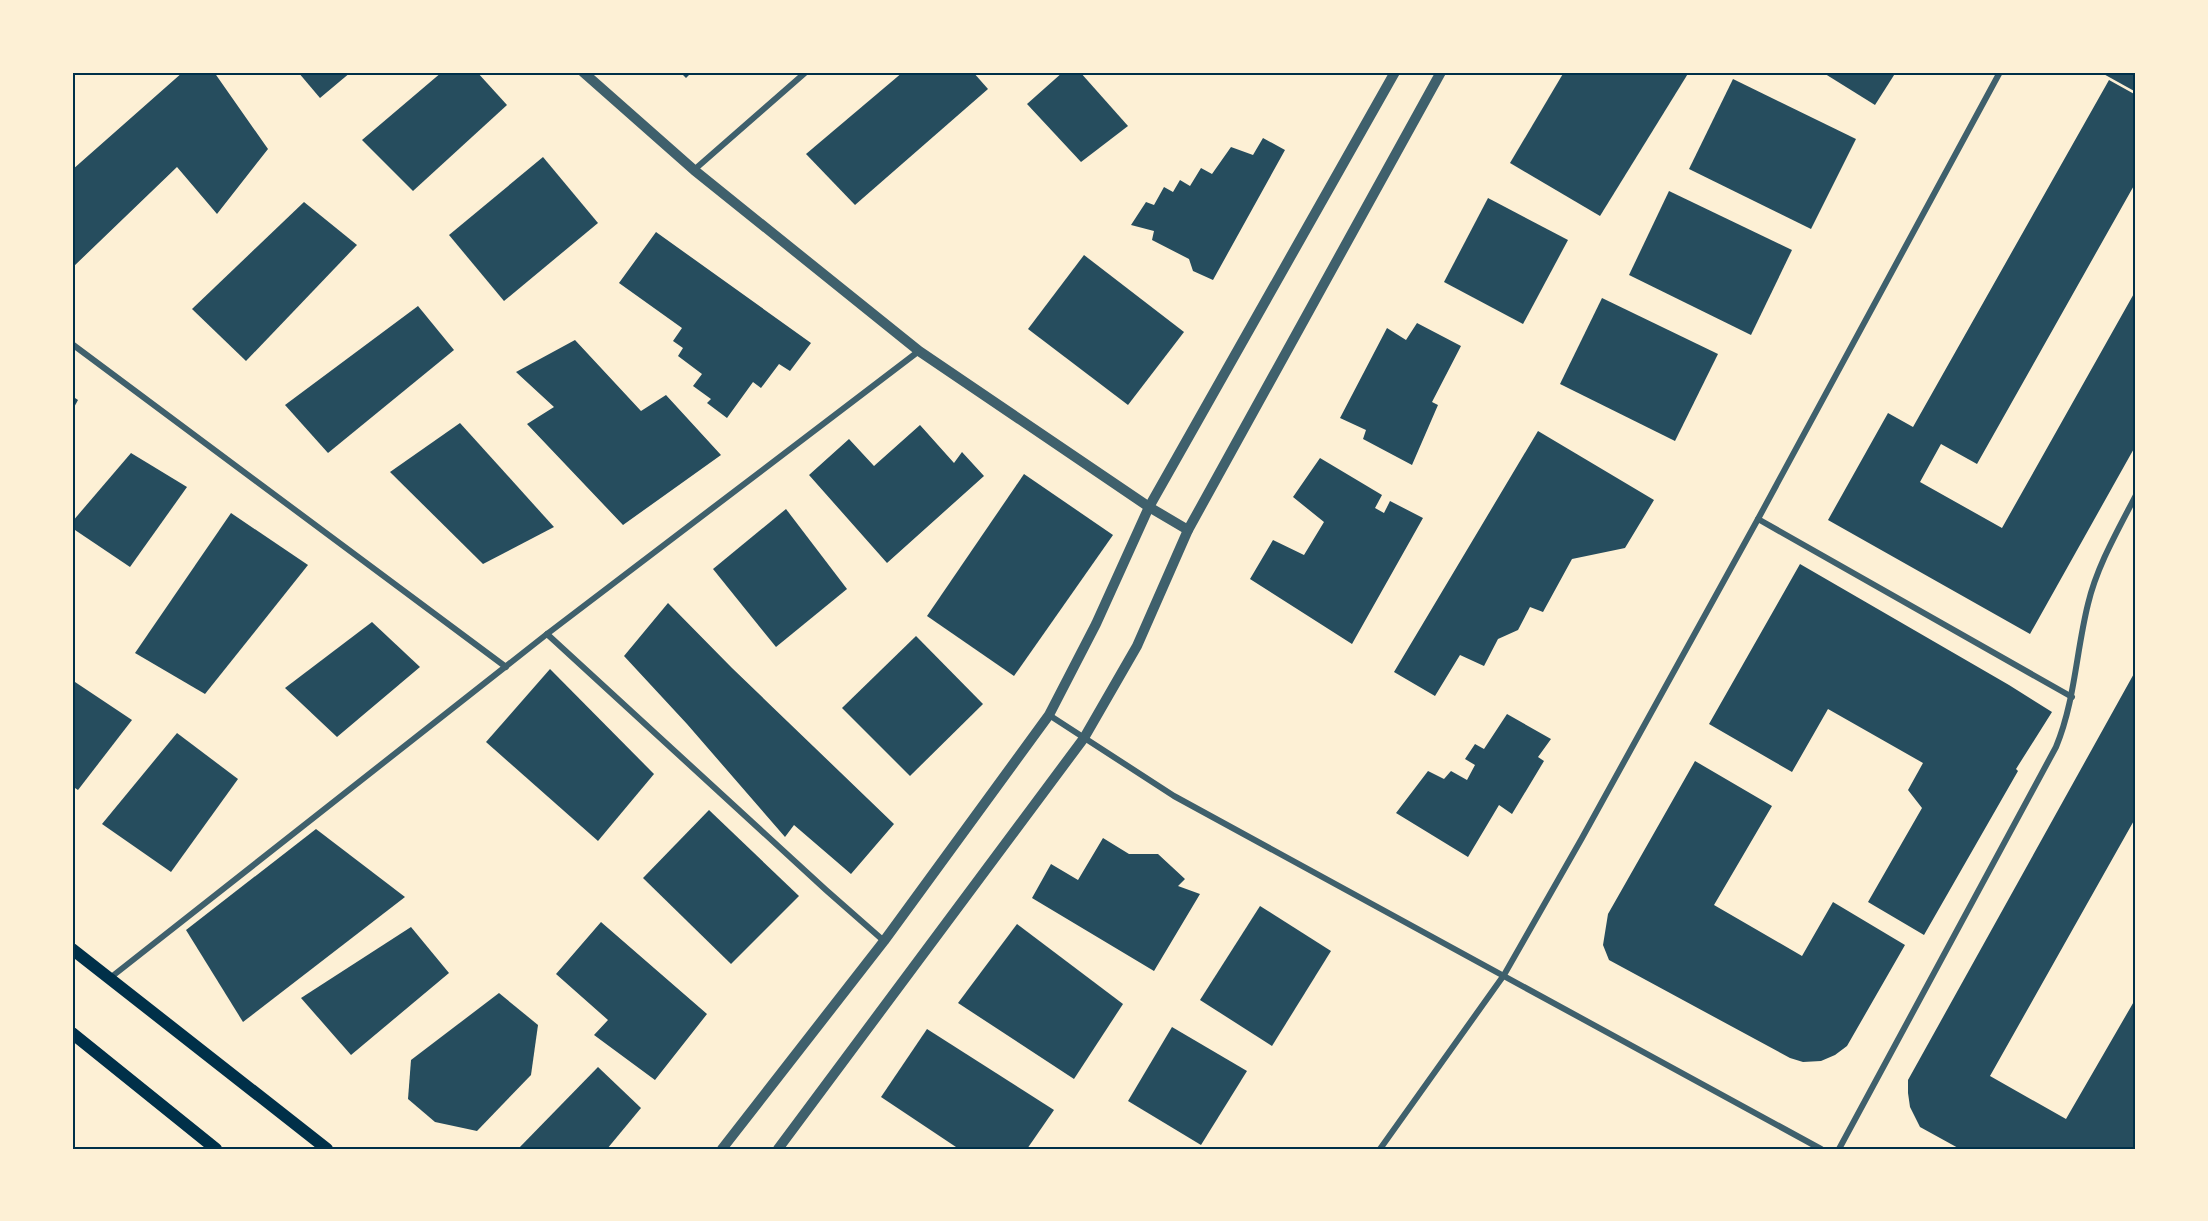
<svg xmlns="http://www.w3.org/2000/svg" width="2208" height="1221" viewBox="0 0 2208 1221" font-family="Spectral,serif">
  <rect width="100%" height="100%" fill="#fdf0d5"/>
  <g fill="#264d5e">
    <polygon points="183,72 214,72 268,149 217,214 177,167 72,268 72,170"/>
    <polygon points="298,72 351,72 320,98"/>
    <polygon points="442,72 477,72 507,105 413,191 362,140"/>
    <polygon points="680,72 692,72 686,78"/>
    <polygon points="903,72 973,72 988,89 855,205 806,154"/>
    <polygon points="1063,72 1080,72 1128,126 1081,162 1027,104"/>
    <polygon points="1564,72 1689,72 1600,216 1510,163"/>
    <polygon points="1822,72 1896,72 1875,105"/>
    <polygon points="2100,72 2136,72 2136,92"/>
    <polygon points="1733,79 1856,139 1811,229 1689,169"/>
    <polygon points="2109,80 2136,95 2136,182 1977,464 1941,444 1920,482 2002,528 2136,290 2136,445 2030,634 1828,520 1888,413 1913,427"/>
    <polygon points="1263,138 1285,150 1213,280 1193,271 1189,259 1152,240 1154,231 1131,225 1146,202 1154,205 1164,187 1173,192 1180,180 1190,186 1201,168 1212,174 1231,147 1253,155"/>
    <polygon points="543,157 598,223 504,301 449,235"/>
    <polygon points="1669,191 1792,250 1751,335 1629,275"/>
    <polygon points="1488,198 1568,240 1523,324 1444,282"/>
    <polygon points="304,202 357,245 246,361 192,309"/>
    <polygon points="656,232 811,343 790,371 779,364 761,388 753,382 727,418 707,403 711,399 693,386 702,374 678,356 683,348 673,341 682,328 619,283"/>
    <polygon points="1084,255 1184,332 1128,405 1028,329"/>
    <polygon points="1602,298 1718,354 1675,441 1560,384"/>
    <polygon points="418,306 454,350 328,453 285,405"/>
    <polygon points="1417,323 1461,346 1432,402 1438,405 1412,465 1363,439 1366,430 1340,418 1387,328 1406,340"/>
    <polygon points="575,340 641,411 666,395 721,455 623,525 527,424 554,407 516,372"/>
    <polygon points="72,396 78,400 72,411"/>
    <polygon points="460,423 554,527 483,564 390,472"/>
    <polygon points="920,425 954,463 962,452 984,476 887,563 809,475 849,439 874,466"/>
    <polygon points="1538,431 1654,500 1625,548 1572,559 1543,612 1530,607 1518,630 1498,639 1484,666 1460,655 1435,696 1394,672"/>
    <polygon points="131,453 187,487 130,567 72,528 72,522"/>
    <polygon points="1320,458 1382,495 1375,508 1384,513 1390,501 1423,518 1352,644 1250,579 1273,540 1304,555 1324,522 1293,497"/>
    <polygon points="1024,474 1113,535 1014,676 927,616"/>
    <polygon points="786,509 847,589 776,647 713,569"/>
    <polygon points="231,513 308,565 205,694 135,653"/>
    <polygon points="1800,564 2009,685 2052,712 2016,769 2018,771 1924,935 1868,902 1922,808 1908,790 1923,763 1828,709 1792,772 1709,724"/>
    <polygon points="668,603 732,668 894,824 851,874 794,825 785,837 687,724 624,656"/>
    <polygon points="372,622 420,667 337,737 285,688"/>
    <polygon points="916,636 983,704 910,776 842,708"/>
    <polygon points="550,669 654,774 598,841 486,742"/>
    <polygon points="2136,670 2136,817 1990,1076 2066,1119 2136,998 2136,1149 1960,1149 1920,1127 1910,1107 1908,1093 1908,1080"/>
    <polygon points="72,680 132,720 78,790 72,786"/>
    <polygon points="1507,714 1551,739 1538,757 1544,761 1512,814 1499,805 1468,857 1396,813 1428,771 1444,779 1451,771 1467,780 1475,765 1465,759 1475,744 1484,749"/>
    <polygon points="177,733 238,779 171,872 102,824"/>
    <polygon points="1695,761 1772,806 1714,905 1802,956 1833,902 1905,945 1847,1046 1835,1055 1821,1061 1803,1062 1790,1058 1609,960 1603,945 1608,914"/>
    <polygon points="709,810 799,896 731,964 643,878"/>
    <polygon points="316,829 405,897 243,1022 186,930"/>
    <polygon points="1103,838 1129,854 1158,854 1185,879 1178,886 1200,894 1154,971 1032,898 1051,864 1078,880"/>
    <polygon points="1260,906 1331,951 1272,1046 1200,1000"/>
    <polygon points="601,922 707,1014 655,1080 594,1035 608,1020 556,974"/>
    <polygon points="1017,924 1123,1004 1074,1079 958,1003"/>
    <polygon points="411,927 449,973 351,1055 301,998"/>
    <polygon points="499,993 538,1025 531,1075 477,1131 435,1122 408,1099 411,1060"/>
    <polygon points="1172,1027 1247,1071 1201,1145 1128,1101"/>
    <polygon points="927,1029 1054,1110 1027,1149 959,1149 881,1097"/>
    <polygon points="598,1067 641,1108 607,1149 518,1149"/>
  </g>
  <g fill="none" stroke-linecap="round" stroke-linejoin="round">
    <g stroke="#3f606c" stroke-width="6">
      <polyline points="694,170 806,72"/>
      <polyline points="72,344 506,667"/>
      <polyline points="1758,519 2072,697"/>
      <polyline points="547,634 826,890 884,941"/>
      <polyline points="1049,715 1174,796 1821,1149"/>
      <polyline points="110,978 547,634 919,351"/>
      <polyline points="1380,1149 1504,975 1582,838 1758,519 2000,72"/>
      <path d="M1839,1149l217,-402c19,-46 20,-95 32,-143 9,-38 30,-74 48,-109"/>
    </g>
    <g stroke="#3f606c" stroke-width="10">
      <polyline points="583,72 694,170 919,351 1149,507 1188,530"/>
      <polyline points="722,1149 884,941 1049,715 1096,624 1149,507 1395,72"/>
      <polyline points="778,1149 1084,738 1137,646 1188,530 1441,72"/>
    </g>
    <g stroke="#003049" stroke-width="12">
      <polyline points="72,949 327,1149"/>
      <polyline points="72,1033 216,1149"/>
    </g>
  </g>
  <rect width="2208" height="1221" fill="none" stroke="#fdf0d5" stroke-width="147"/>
  <rect x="74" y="74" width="2060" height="1074" fill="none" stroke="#003049" stroke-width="2"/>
</svg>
